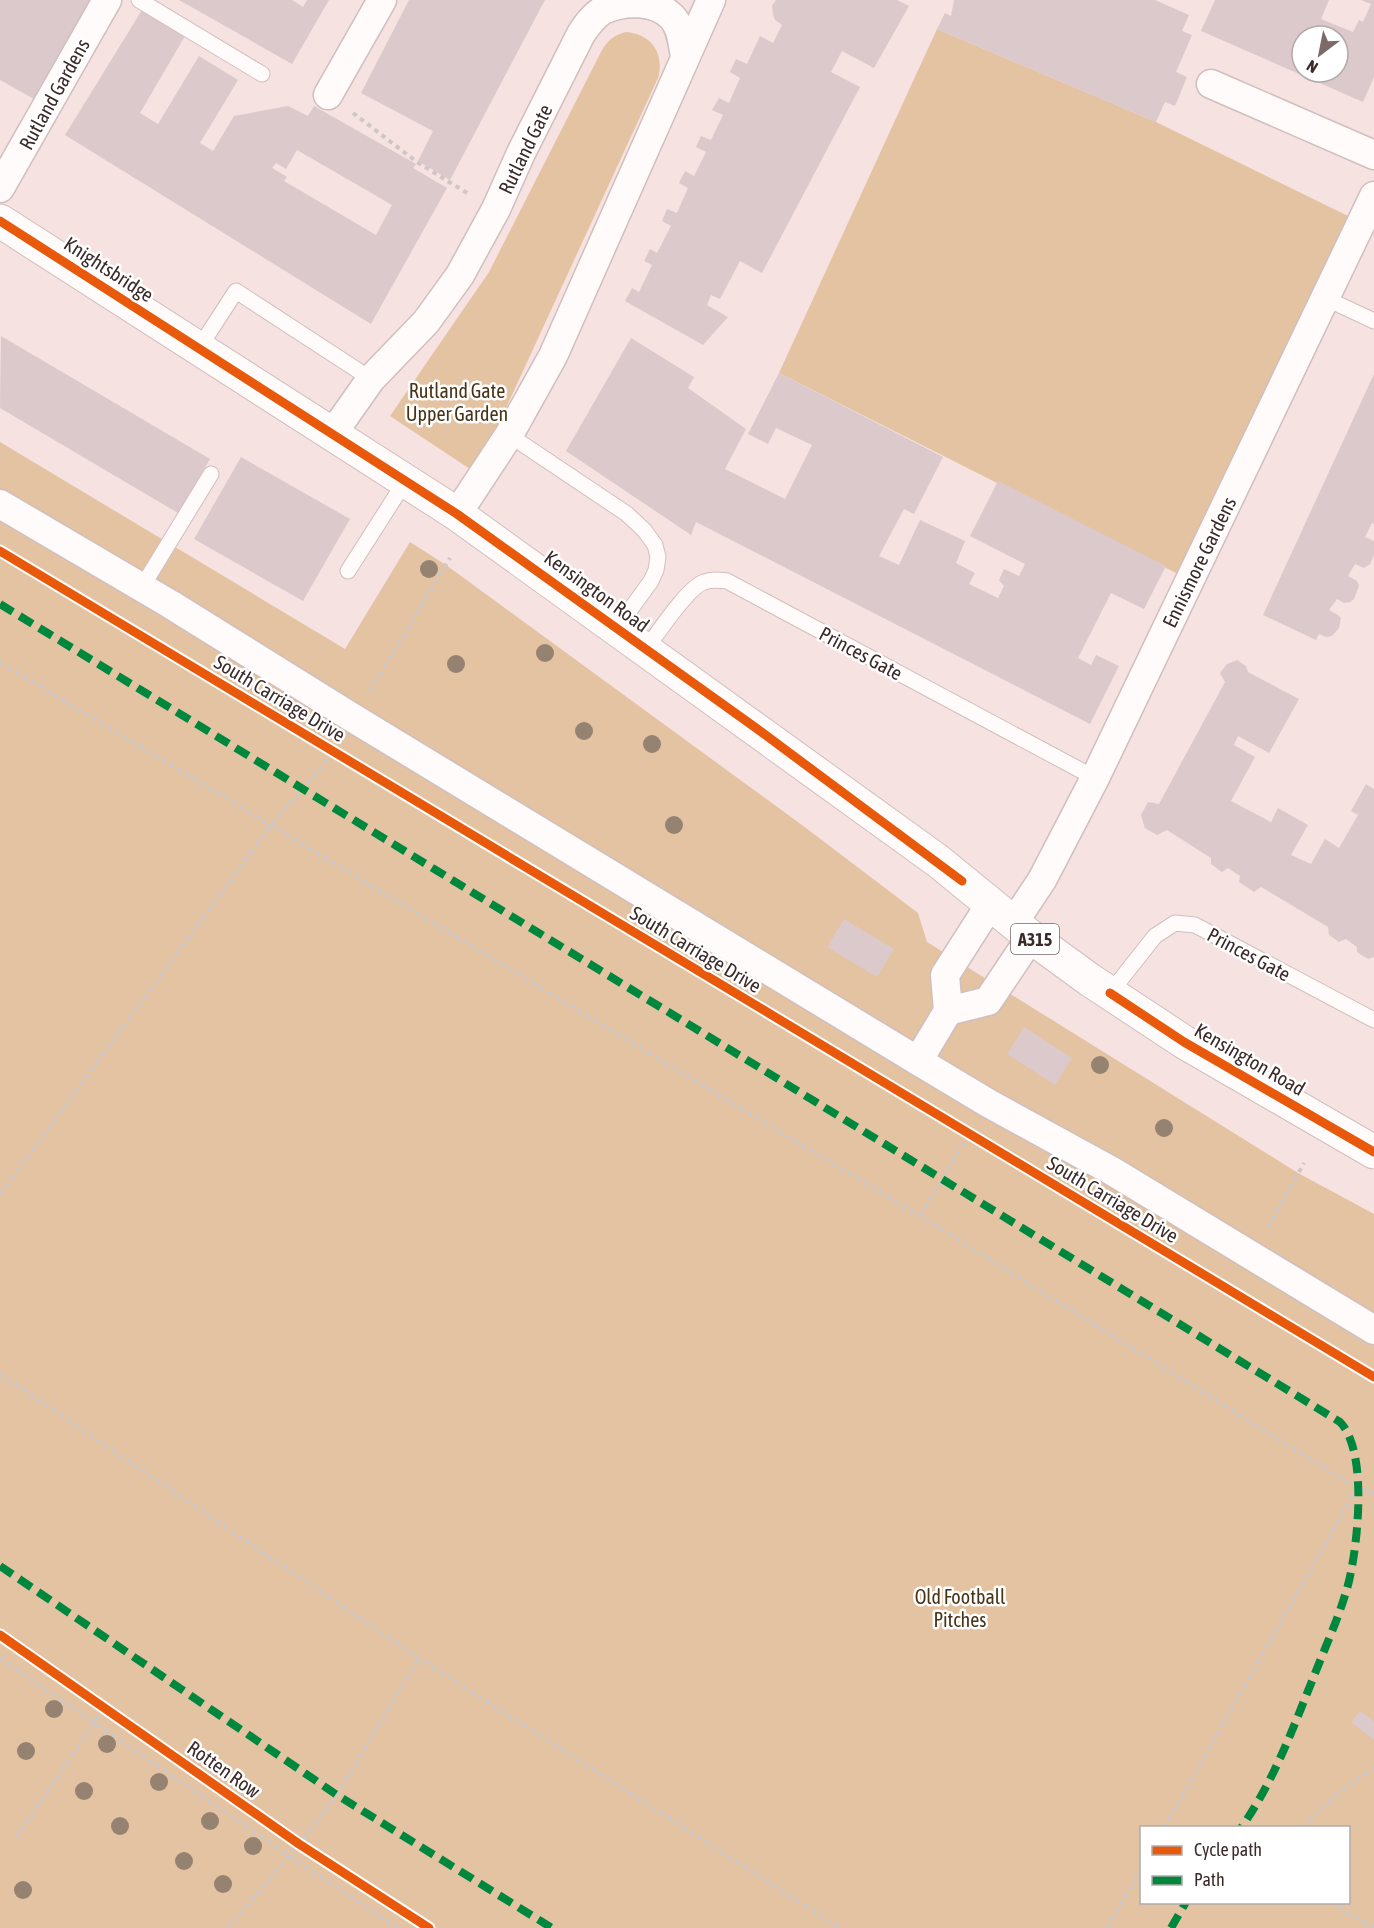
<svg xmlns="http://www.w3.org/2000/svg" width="1374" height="1928" viewBox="0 0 1374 1928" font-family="'Asap Condensed',sans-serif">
  <rect width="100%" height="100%" fill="#f6e2e0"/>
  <g fill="#e3c3a2" fill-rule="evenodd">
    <polygon points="937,29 1156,122 1350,217 1180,575 779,373"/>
    <path d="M626,32c25,2 39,21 32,46l-182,395 -86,-57 99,-144 113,-222c6,-10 12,-15 24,-18z"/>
    <path d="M0,442l345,207 65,-107 36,23 360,263 112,85 9,29 371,231 76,41v714h-1374zM1142,1828h206v74h-206z"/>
  </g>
  <g fill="#dbc9cb" fill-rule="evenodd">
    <polygon points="0,0 91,0 34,99 0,80"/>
    <polygon points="179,0 292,0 303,7 307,0 329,0 292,64"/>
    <polygon points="409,0 545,0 450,180 418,161 433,131 361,93"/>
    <polygon points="776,0 897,0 909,6 874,68 842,51 831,72 860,87 762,273 740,261 720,299 711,295 707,305 728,317 703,345 625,301 632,288 639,292 652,265 644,261 650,249 657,253 671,226 662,221 667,209 677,213 688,188 679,183 685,171 694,176 706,152 696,147 701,136 711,140 723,115 712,110 719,98 729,103 740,78 730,72 736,59 747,64 760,36 773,43 782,25 775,20 773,14 772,6"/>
    <polygon points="954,0 1155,0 1189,15 1182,31 1192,35 1176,72 1187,77 1175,106 1165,102 1156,122 937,29 945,13 951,16"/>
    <path d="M1215,0h114l-8,19 32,13 6,-12 4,2 8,-18 -10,-4h13v77l-11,25 -162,-71zM1302,36h36v36h-36z"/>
    <path d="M142,10l43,26 -45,77 18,11 41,-68 39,24 -38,63 13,8 21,-35 54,-10 20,10 6,-10 102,58 -3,4 34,20 -76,136 -306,-189zM297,150l95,55 -16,30 -92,-54 3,-4 -15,-9 4,-5 10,6z"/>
    <polygon points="1,336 210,459 178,513 0,408"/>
    <polygon points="631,338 694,377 688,388 746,429 725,469 785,499 812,445 776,428 768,444 748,434 779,373 943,457 914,514 904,509 879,556 899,565 920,520 965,541 956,563 975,573 969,584 998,598 1004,586 999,580 1004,569 1019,576 1025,564 970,536 998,481 1166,566 1144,609 1111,593 1078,658 1091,665 1096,655 1119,666 1090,724 696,522 691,535 566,451"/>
    <polygon points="1374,374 1374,524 1372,523 1365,537 1374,541 1374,555 1370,564 1364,568 1355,564 1348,576 1357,581 1359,586 1354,599 1350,602 1344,603 1337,599 1329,610 1338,615 1341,618 1339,628 1332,636 1326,637 1319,634 1316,640 1263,615"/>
    <polygon points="241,457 350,519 303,601 194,539"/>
    <polygon points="1237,660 1246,666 1248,672 1299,699 1269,753 1238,736 1234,745 1255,757 1231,801 1271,822 1278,808 1308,825 1291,855 1311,864 1325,839 1339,848 1358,815 1351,811 1366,784 1374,789 1374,957 1368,959 1357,952 1357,947 1346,939 1339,942 1329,935 1328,927 1261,887 1254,892 1239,882 1240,876 1228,868 1222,872 1211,864 1211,858 1167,830 1157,835 1145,828 1141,815 1148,802 1159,804 1225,682 1220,673 1227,664"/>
    <polygon points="844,919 894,949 877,977 827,947"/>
    <polygon points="1024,1027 1072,1058 1055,1085 1007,1054"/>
    <polygon points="1360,1711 1374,1721 1374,1740 1351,1722"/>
  </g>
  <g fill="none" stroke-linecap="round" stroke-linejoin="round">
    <g stroke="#d0bfbe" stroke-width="17">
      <g id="service">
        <polyline points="139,0 262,74"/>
        <polyline points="1325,298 1374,321"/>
        <polyline points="199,348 236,291 371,379"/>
        <polyline points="509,435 627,514 644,530 655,545 658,557 656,570 651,581 617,628"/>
        <polyline points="348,571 406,480"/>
        <polyline points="142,587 211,474"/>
        <path d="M646,649c11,-15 42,-62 58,-67 8,-3 15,-2 23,-1l368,197"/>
        <polyline points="1110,993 1155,936 1175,923 1195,925 1374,1020"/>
      </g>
    </g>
    <g stroke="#d0bfbe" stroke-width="31">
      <g id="minor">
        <polyline points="1211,84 1374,155"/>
        <polyline points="328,95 382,0"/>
        <polyline points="0,188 107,0"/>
        <path d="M333,433l38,-54 55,-57 34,-47 36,-66 25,-56 60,-119c6,-9 12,-18 22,-24 22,-10 52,-10 69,7 10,11 10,26 13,39"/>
        <polyline points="0,504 170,604 353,718 918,1061 988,1103 1112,1171 1374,1330"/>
        <polyline points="457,514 509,435 553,356 711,0"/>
        <polyline points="1014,922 1042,880 1095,778 1374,196"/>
        <polyline points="948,1011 988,1001 1031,937"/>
        <polyline points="918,1061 948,1011 945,975 991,903"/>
      </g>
    </g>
    <g stroke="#d0bfbe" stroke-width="35">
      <polyline id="primary" points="0,221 457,514 938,861 1031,937 1090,980 1184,1042 1374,1152"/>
    </g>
    <g stroke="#cec7c6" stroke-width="4" stroke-dasharray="4.5 4.5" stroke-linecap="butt">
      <polyline points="353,113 417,162 467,193"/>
      <polyline points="0,662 920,1216 1357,1488 1374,1493"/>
      <polyline points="370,691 450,558"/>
      <polyline points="0,1194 272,824 328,759"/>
      <polyline points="920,1216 964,1143"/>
      <polyline points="1268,1227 1304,1163"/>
      <polyline points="0,1374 419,1658 840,1928"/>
      <polyline points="0,1658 289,1856 398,1928"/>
      <polyline points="1164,1828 1357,1488"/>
      <path d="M1303,1828c21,-24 44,-43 71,-60"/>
      <polyline points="16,1838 105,1707"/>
      <polyline points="1331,1902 1374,1928"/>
      <polyline points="228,1928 289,1856 337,1795 419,1658"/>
      <polyline points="1107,1928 1142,1868"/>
    </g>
    <use href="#service" stroke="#fefbfa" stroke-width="15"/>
    <use href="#minor" stroke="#fefbfa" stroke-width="28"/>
    <use href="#primary" stroke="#fefbfa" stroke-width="33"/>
    <g stroke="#00873e" stroke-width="8" stroke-dasharray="15 8" stroke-linecap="butt">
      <path d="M0,604l1340,818c28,29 18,121 9,159 -8,32 -23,64 -35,95 -21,52 -40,105 -73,152"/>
      <polyline points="0,1566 337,1795 552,1928"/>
      <polyline points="1171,1928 1186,1902"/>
    </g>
    <g stroke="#fff" stroke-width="13">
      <g id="cycleway">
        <polyline points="0,221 457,514 756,728 962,881"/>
        <polyline points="0,551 1374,1377"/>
        <polyline points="1110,993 1184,1042 1374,1152"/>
        <polyline points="0,1635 299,1844 429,1928"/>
      </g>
    </g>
    <use href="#cycleway" stroke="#e8590c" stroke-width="9"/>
  </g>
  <g fill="#968271">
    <circle cx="429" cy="569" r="9"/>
    <circle cx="545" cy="653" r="9"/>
    <circle cx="456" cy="664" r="9"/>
    <circle cx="584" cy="731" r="9"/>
    <circle cx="652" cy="744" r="9"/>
    <circle cx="674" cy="825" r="9"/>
    <circle cx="1100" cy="1065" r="9"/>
    <circle cx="1164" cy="1128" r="9"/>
    <circle cx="54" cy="1709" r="9"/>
    <circle cx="107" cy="1744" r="9"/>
    <circle cx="26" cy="1751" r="9"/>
    <circle cx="159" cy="1782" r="9"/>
    <circle cx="84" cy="1791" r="9"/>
    <circle cx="210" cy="1821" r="9"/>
    <circle cx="120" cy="1826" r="9"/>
    <circle cx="253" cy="1846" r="9"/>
    <circle cx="184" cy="1861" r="9"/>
    <circle cx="223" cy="1884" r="9"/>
    <circle cx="23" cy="1890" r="9"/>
  </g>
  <g text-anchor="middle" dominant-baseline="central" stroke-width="5" stroke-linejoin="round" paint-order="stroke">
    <rect fill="#fff" stroke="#756a69" stroke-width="1.5" x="1011" y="924" width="48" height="30" rx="4.5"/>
    <g font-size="18" font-weight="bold" fill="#3a2a29">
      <text x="1035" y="939">A315</text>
    </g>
    <g font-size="20" fill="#3a2a29" stroke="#fff">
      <text transform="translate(54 94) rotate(-61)">Rutland Gardens</text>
      <text transform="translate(525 149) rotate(-64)">Rutland Gate</text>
      <text transform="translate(109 269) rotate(33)">Knightsbridge</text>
      <text transform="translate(1199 562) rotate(-64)">Ennismore Gardens</text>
      <text transform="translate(597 591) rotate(36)">Kensington Road</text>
      <text transform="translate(861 653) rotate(28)">Princes Gate</text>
      <text transform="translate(280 698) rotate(31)">South Carriage Drive</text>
      <text transform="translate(696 949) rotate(31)">South Carriage Drive</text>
      <text transform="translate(1249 954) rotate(28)">Princes Gate</text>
      <text transform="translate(1250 1059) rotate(30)">Kensington Road</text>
      <text transform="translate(1113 1199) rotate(31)">South Carriage Drive</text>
      <text transform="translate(224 1769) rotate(35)">Rotten Row</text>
    </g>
    <g font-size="20" fill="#483316" stroke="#fff">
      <text x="457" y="390">Rutland Gate<tspan x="457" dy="23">Upper Garden</tspan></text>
      <text x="960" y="1596">Old Football<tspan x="960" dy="23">Pitches</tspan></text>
    </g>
  </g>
  <rect x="1140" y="1826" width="210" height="78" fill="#ffffff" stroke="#b0aaa9" stroke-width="1.5"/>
  <rect x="1152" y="1846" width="30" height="9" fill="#e8590c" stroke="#b0aaa9" stroke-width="1.5"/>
  <text x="1194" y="1856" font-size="18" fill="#3a2a29">Cycle path</text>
  <rect x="1152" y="1876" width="30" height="9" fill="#00873e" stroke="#b0aaa9" stroke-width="1.5"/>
  <text x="1194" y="1886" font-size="18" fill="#3a2a29">Path</text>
  <g transform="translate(1320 54) rotate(212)"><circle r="28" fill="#ffffff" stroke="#b0aaa9" stroke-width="1.5"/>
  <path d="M0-4.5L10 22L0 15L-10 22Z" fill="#7c6a69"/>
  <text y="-9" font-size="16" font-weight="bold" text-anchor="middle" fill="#3a2a29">N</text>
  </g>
</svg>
